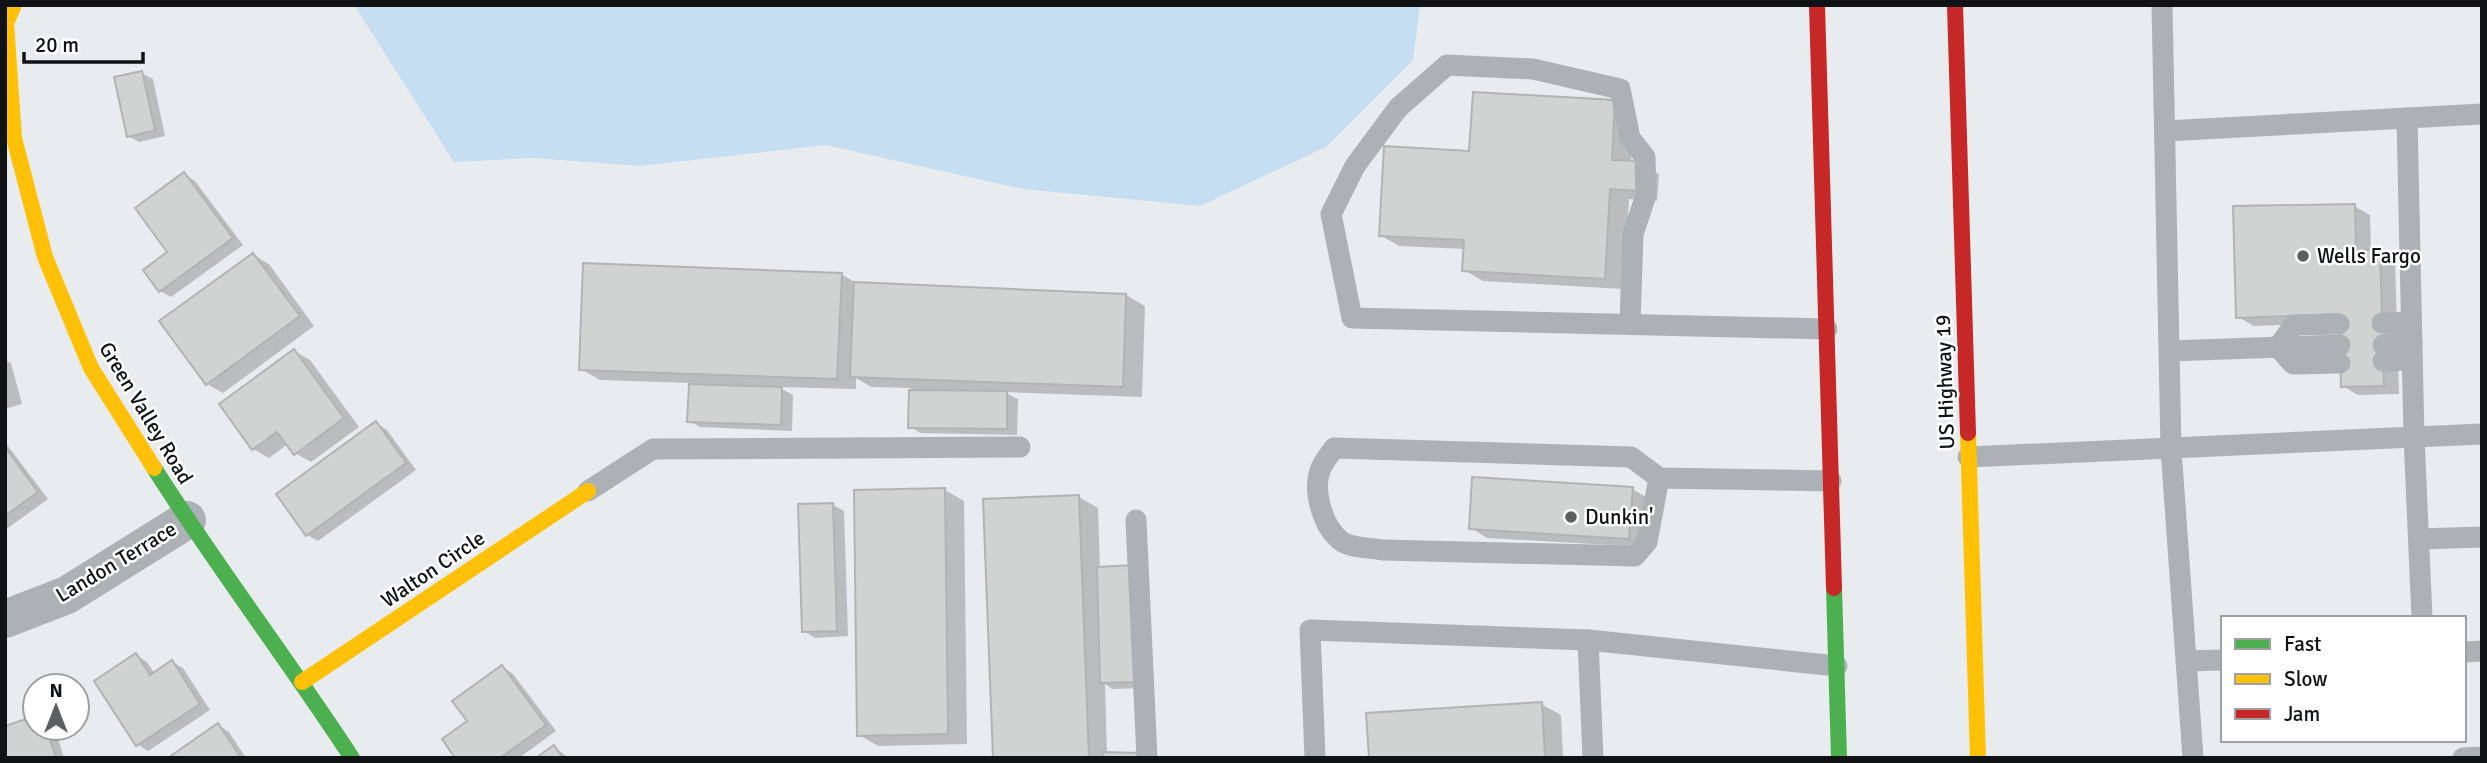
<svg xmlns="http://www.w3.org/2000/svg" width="2487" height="763" viewBox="0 0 2487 763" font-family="Signika,sans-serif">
  <rect width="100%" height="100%" fill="#e9ecee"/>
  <polygon fill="#c6def1" points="354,5 1420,5 1413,60 1326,147 1200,206 1023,189 826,145 640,166 532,158 454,162"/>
  <g fill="#0003">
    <polygon points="141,73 153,79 165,136 139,142 128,136"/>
    <polygon points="1474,94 1634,113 1631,162 1640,163 1659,174 1657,201 1629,199 1623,289 1483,281 1464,270 1465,249 1399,246 1380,235 1471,153"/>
    <polygon points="184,174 195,181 243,245 171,297 160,291"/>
    <polygon points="2354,206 2370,215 2371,252 2379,251 2395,260 2399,394 2358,395 2343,386 2341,323 2254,326 2238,317"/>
    <polygon points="253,255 269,264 314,326 223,393 207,384"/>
    <polygon points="841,274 858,284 1126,295 1145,306 1142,397 1004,392 1018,399 1017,435 921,433 910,427 911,388 871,387 856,378 856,389 778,387 793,395 792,431 700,427 689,421 690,383 600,380 581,369"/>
    <polygon points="294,351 310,360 359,427 311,462 295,453 288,444 269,458 253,449"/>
    <polygon points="5,360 11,363 22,404 5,409"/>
    <polygon points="376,423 387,430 416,470 318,541 307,535"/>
    <polygon points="5,442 48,499 5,530"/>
    <polygon points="1632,489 1648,498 1644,547 1487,538 1471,528"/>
    <polygon points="945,490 964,501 967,744 878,746 859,735"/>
    <polygon points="1079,497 1098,508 1100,568 1147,688 1112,689 1105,684 1107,754 1144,758 995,758"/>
    <polygon points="833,505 844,511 848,636 815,638 804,631"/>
    <polygon points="136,655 147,662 155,674 172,662 183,668 210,710 148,751 137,744"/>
    <polygon points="502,667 513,674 556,731 519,758 457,758"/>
    <polygon points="1541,704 1561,715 1563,758 1370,758"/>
    <polygon points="35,718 35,728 55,728 64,758 5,758"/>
    <polygon points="218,725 229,732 246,758 171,758"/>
    <polygon points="554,747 569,758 539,758"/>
  </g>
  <g fill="#d1d2d2" stroke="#b3b3b3" stroke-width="2">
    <polygon points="142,71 155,130 127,137 114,77"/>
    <polygon points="1473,92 1615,100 1612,160 1640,161 1638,191 1610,189 1605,279 1462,271 1464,240 1379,236 1384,146 1469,151"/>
    <polygon points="184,172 233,238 159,292 143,270 167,252 135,208"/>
    <polygon points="2355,204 2356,250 2380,250 2384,386 2341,387 2339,314 2236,318 2233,206"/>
    <polygon points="253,253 300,316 206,385 159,321"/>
    <polygon points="583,263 842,273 837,379 579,370"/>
    <polygon points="854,282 1126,294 1123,387 850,377"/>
    <polygon points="294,349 344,418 294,455 277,432 252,450 219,404"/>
    <polygon points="689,384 782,387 781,425 687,422"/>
    <polygon points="909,390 1007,391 1007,429 908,428"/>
    <polygon points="376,421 406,463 306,536 276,494"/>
    <polygon points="5,447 38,492 5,516"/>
    <polygon points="1472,477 1633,487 1629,539 1469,529"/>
    <polygon points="945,488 948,734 857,736 854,490"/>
    <polygon points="1079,495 1089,758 993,758 983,499"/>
    <polygon points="833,503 837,631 802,632 798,504"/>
    <polygon points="1134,565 1136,682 1100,683 1097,567"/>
    <polygon points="136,653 150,675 172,660 200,704 136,746 94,681"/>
    <polygon points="502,665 546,725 500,758 455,758 442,739 467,721 452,701"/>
    <polygon points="1542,702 1545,758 1369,758 1366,713"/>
    <polygon points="35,716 35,728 46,728 56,758 5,758 5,726"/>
    <polygon points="218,723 241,758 168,758"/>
    <polygon points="554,745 563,758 536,758"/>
    <polygon points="1103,752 1140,753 1140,758 1103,758"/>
  </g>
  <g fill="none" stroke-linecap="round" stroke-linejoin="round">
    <g stroke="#acb1b6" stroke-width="21">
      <polyline points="2162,5 2171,449 2193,758"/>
      <polyline points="2407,118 2414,437 2422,618"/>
      <polyline points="2165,131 2482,114"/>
      <polyline points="2382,323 2411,322"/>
      <polyline points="1630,324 1633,234 1646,195 1645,157 1630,138 1620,89 1533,69 1447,65 1398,108 1355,166 1331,214 1352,318 1827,329"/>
      <polyline points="2383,345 2412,342"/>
      <polyline points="2278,347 2294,325 2339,324"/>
      <polyline points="2278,347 2293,364 2340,363"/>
      <polyline points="2170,351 2340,345"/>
      <polyline points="2383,361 2412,360"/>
      <polyline points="1968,457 2482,434"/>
      <path d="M1659,478l-12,64 -12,14 -252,-6c-11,-2 -33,-2 -42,-9 -19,-15 -30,-53 -19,-75 3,-6 8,-12 12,-18l297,9 28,21 172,3"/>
      <polyline points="588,491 653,449 1020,447"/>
      <polyline points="1136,520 1147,758"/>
      <polyline points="2419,539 2482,537"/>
      <polyline points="1588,640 1593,758"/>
      <polyline points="2464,652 2482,651"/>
      <polyline points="2186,661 2223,660"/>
      <polyline points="1315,758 1310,630 1588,640 1837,666"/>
      <polyline points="2463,758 2482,757"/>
    </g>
    <polyline stroke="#acb1b6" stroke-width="38" points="5,619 67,595 187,520"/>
    <g stroke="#4caf50" stroke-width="16">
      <path d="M154,468c63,99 134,192 198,290"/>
      <polyline points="1834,588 1839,758"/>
    </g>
    <g stroke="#ffc107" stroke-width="16">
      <polyline points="14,5 6,23 14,138 45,257 91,368 154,468"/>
      <polyline points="1968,433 1978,758"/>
      <polyline points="302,682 588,491"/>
    </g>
    <g stroke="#c62828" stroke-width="16">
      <polyline points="1817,5 1834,588"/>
      <polyline points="1955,5 1968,433"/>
    </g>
  </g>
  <g fill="#5c5e60" stroke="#fff" stroke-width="2.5">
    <circle cx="2303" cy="256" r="7"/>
    <circle cx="1571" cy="517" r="7"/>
  </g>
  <g text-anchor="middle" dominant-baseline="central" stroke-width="5" stroke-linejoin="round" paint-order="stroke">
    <g font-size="21" fill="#101214" stroke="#fff" text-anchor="start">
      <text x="2317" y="256">Wells Fargo</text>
      <text x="1585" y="517">Dunkin'</text>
    </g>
    <g font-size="21" fill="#101214" stroke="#fff">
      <text transform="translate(1945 382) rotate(-92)">US Highway 19</text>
      <text transform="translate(146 413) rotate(59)">Green Valley Road</text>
      <text transform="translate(116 562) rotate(-31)">Landon Terrace</text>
      <text transform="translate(433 569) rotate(-34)">Walton Circle</text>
    </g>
  </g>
  <rect width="2487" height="763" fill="none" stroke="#101214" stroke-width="14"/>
  <rect x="2221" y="616" width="245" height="126" fill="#ffffff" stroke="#9fa0a1" stroke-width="2"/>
  <rect x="2235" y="639" width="35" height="10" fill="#4caf50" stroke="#9fa0a1" stroke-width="2"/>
  <text x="2284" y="651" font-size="21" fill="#101214">Fast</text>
  <rect x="2235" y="674" width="35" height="10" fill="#ffc107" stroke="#9fa0a1" stroke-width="2"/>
  <text x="2284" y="686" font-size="21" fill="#101214">Slow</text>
  <rect x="2235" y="709" width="35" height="10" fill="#c62828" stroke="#9fa0a1" stroke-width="2"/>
  <text x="2284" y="721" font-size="21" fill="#101214">Jam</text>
  <g transform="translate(56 707)"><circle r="33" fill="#ffffff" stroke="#9fa0a1" stroke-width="2"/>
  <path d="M0-5L12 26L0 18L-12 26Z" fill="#5c5e60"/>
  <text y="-10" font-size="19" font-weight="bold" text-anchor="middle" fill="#101214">N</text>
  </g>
  <path d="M24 52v10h119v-10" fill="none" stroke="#101214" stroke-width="3.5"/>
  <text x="35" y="52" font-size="21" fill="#101214" stroke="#ffffff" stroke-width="5" paint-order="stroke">20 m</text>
</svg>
